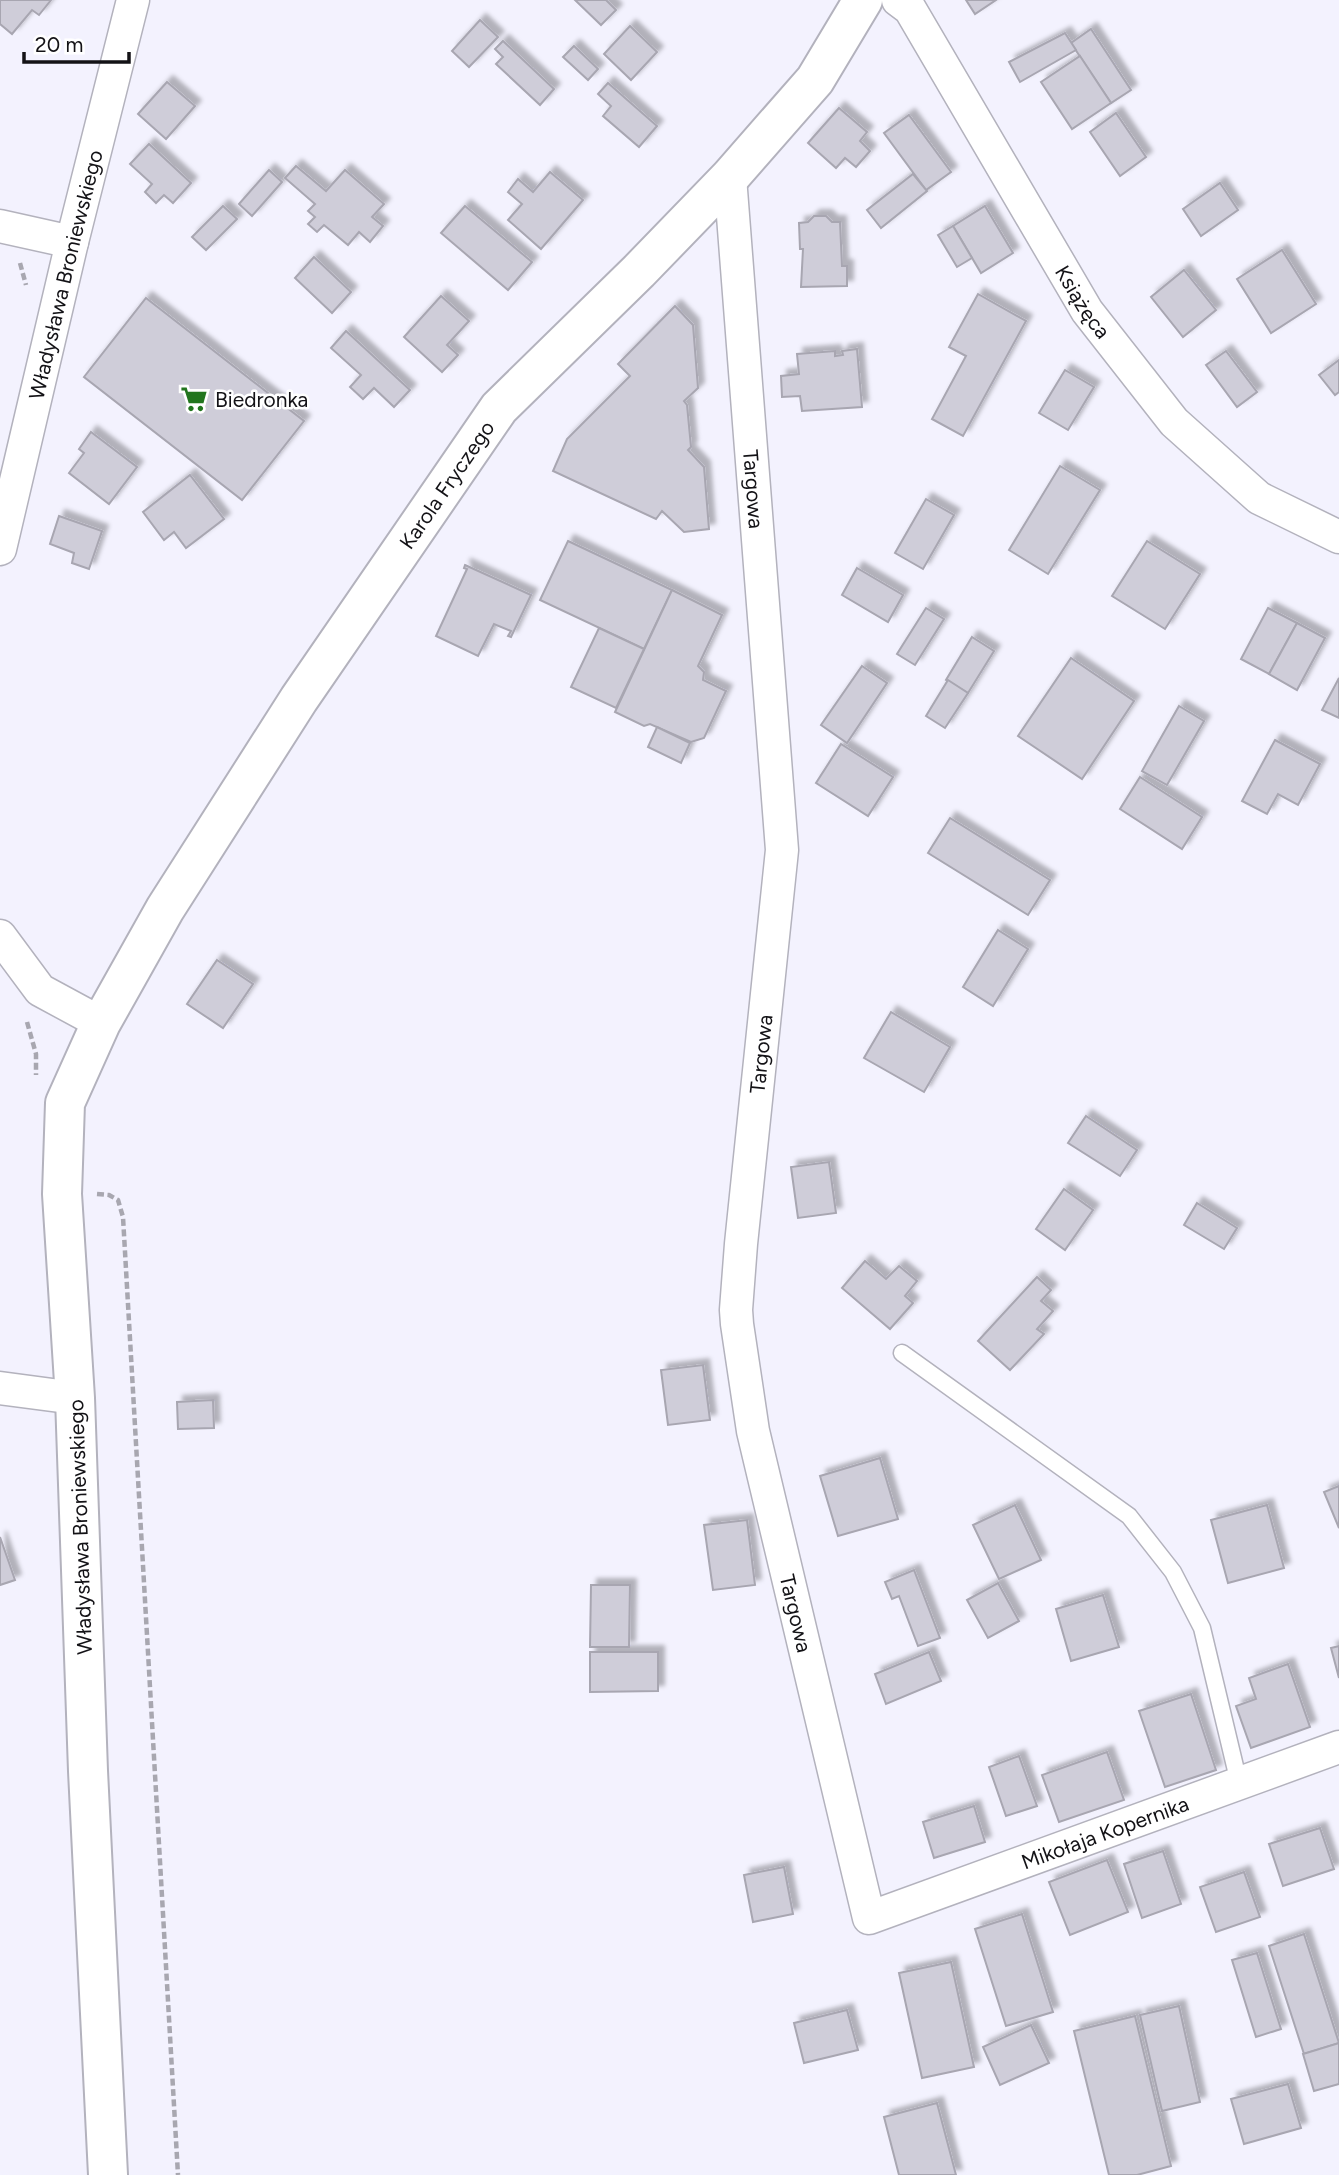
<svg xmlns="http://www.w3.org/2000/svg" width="1339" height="2175" viewBox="0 0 1339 2175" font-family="Figtree,sans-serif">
  <defs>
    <filter id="shadow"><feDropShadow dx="6" dy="-6" stdDeviation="2" flood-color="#0004"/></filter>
  </defs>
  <rect width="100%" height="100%" fill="#f3f2fe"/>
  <g fill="#cfcdd9" stroke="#a8a6b1" stroke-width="2" filter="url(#shadow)">
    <polygon points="0,0 51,0 39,15 32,10 12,34 0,24"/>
    <polygon points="575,0 606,0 616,10 601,25"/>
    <polygon points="966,0 996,0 975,14"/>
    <polygon points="480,20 498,37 469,67 452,51"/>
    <polygon points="630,26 657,52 631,80 604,54"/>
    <polygon points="1091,29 1131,90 1111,103 1071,43"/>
    <polygon points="1065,33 1076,50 1020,82 1009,62"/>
    <polygon points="503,41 554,89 540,105 496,64 503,57 495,49"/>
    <polygon points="574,46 598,69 588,80 563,57"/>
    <polygon points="1080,56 1111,103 1072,129 1041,82"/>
    <polygon points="167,82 195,106 166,139 138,114"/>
    <polygon points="608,83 657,126 639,147 603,116 611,106 598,94"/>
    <polygon points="839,108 867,132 860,141 870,151 856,167 845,158 836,168 808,143"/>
    <polygon points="1116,113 1146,157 1120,176 1090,132"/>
    <polygon points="909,115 951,172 926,190 884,133"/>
    <polygon points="149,144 191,183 173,203 164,195 156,203 145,192 152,184 130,164"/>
    <polygon points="296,166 326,191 345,170 384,204 372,217 383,226 370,242 359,232 348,245 324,225 317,232 308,224 315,217 308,211 315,204 285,178"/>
    <polygon points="269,170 282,182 252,216 239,204"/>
    <polygon points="550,172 583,200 541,249 508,220 522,204 508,192 518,179 533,192"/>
    <polygon points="913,174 927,191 881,228 867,210"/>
    <polygon points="1220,183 1238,210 1201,236 1183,209"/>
    <polygon points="223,206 237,219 206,250 192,237"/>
    <polygon points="465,206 532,262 508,290 441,233"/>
    <polygon points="985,206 1013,253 981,273 953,226"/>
    <polygon points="814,216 826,216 832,222 840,222 842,266 847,266 847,286 801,287 803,249 800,249 799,223 808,222"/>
    <polygon points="953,226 972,258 957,267 938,235"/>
    <polygon points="1282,250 1316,304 1271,333 1237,279"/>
    <polygon points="314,257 351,292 332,313 295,278"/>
    <polygon points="1184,270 1216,310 1183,337 1151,297"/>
    <polygon points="978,294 1026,321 963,436 932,419 966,356 949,347"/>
    <polygon points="441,296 469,321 447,345 458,355 442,372 404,337"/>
    <polygon points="146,298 304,421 242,500 84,377"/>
    <polygon points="675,306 693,325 698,388 684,401 687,405 691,447 688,450 704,467 709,529 684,532 662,511 656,519 553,471 567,439 630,376 618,364"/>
    <polygon points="346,331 410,390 394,407 374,388 363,399 350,387 361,375 331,348"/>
    <polygon points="857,349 862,407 802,411 800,396 782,397 781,376 799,374 797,354 835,351 835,356 843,355 842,351"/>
    <polygon points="1226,351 1257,392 1237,407 1206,365"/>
    <polygon points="1339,360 1339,392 1335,395 1319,375"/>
    <polygon points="1065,370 1094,387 1068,430 1039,413"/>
    <polygon points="91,432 137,467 109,504 69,473 84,453 79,449"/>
    <polygon points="1060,466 1100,490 1048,574 1009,550"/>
    <polygon points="190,475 224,519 186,548 174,532 164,540 143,512"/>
    <polygon points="926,499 954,515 923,569 895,553"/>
    <polygon points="59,516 102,531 89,569 72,563 74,553 50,544"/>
    <polygon points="568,541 672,590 644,649 540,600"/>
    <polygon points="1147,541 1200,574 1165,629 1112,596"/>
    <polygon points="465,565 531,595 511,637 508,636 511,631 494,624 478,656 436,636 467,569 464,568"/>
    <polygon points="857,568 903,595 888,622 842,595"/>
    <polygon points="672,590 722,615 698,666 704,672 703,680 726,691 704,738 691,742 650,724 644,726 615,712"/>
    <polygon points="926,608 944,619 915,665 897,654"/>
    <polygon points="1268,608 1297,623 1269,674 1241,659"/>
    <polygon points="1297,623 1325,638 1297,690 1269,674"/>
    <polygon points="599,628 644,649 616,708 571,687"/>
    <polygon points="972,637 994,651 968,693 946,680"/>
    <polygon points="1071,658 1134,701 1082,779 1018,736"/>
    <polygon points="862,666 887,683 847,743 821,725"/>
    <polygon points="1339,678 1339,718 1322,710"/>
    <polygon points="948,680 968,693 945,728 926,716"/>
    <polygon points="1179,706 1204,721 1167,785 1142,771"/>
    <polygon points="657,727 690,743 681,763 648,747"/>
    <polygon points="1275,740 1320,764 1298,805 1278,794 1267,814 1242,801"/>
    <polygon points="841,744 893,777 868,816 816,783"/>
    <polygon points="1140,777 1202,817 1182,849 1120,809"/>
    <polygon points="950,818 1050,880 1028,915 928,853"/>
    <polygon points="998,930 1028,949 993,1006 963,987"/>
    <polygon points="217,960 253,984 223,1028 187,1004"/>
    <polygon points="891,1012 950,1047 924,1092 864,1058"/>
    <polygon points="1086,1116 1137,1150 1120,1176 1068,1143"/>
    <polygon points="829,1162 836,1213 798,1218 791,1167"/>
    <polygon points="1064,1189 1093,1210 1065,1250 1036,1229"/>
    <polygon points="1197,1203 1237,1228 1224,1249 1184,1225"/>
    <polygon points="865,1261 886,1279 899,1266 917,1281 905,1296 913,1303 890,1329 842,1288"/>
    <polygon points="1037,1277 1051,1290 1041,1301 1053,1311 1037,1329 1044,1334 1010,1370 978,1341"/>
    <polygon points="703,1365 710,1420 668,1425 661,1370"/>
    <polygon points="213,1400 214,1428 178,1429 177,1402"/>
    <polygon points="880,1458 898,1519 838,1536 820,1476"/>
    <polygon points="1339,1486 1339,1528 1324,1492"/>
    <polygon points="1015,1505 1041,1560 999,1579 973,1525"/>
    <polygon points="1267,1505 1284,1568 1228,1583 1211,1520"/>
    <polygon points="747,1520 755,1585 713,1590 704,1525"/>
    <polygon points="0,1537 15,1580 0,1585"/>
    <polygon points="914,1570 940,1638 918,1646 899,1596 892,1599 885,1582"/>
    <polygon points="998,1583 1019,1621 988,1638 967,1600"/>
    <polygon points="591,1585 630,1585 629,1647 590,1647"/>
    <polygon points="1103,1595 1119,1647 1071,1661 1056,1609"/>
    <polygon points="1339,1646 1339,1678 1331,1648"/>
    <polygon points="590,1652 658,1652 658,1691 590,1692"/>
    <polygon points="929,1652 941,1681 886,1704 875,1674"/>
    <polygon points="1288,1664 1310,1727 1251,1748 1236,1706 1256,1699 1249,1678"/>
    <polygon points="1191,1694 1216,1770 1165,1787 1139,1711"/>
    <polygon points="1107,1752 1124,1800 1059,1822 1042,1775"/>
    <polygon points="1019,1756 1037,1806 1006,1816 989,1767"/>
    <polygon points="974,1806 985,1842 934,1858 923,1822"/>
    <polygon points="1320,1828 1334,1869 1283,1886 1269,1844"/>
    <polygon points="1163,1851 1181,1904 1142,1918 1124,1864"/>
    <polygon points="1107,1860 1128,1912 1070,1935 1049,1882"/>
    <polygon points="784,1867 793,1914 753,1922 744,1875"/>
    <polygon points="1244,1872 1260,1917 1216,1932 1200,1887"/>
    <polygon points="1022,1914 1053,2012 1006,2026 975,1929"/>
    <polygon points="1304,1934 1339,2043 1304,2054 1269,1946"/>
    <polygon points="1257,1953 1281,2029 1256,2037 1232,1960"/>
    <polygon points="951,1962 974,2067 922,2078 899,1973"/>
    <polygon points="1179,2006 1200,2102 1162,2111 1140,2015"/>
    <polygon points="847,2010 858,2050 804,2063 794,2023"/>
    <polygon points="1135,2016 1171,2166 1137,2175 1109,2175 1074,2031"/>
    <polygon points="1031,2025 1049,2063 1000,2085 983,2047"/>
    <polygon points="1339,2043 1339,2084 1314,2091 1303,2054"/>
    <polygon points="1288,2084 1301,2128 1244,2144 1231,2099"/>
    <polygon points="937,2103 956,2175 899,2175 884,2117"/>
  </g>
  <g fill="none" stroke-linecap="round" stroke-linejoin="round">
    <g stroke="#b3b2bd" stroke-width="19">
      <polyline id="lane" points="902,1353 1129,1516 1173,1572 1202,1628 1239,1783"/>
    </g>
    <g stroke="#b3b2bd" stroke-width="35">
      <g id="street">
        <path id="s1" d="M898,0l12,9 177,302 87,111 85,76 80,39"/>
        <path id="s2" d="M730,177l52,673 -41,394 -5,66 1,14 16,107 116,487 470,-171"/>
        <polyline points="0,226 72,242"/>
        <path id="s3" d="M0,549l72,-307 61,-242"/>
        <polyline points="0,936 40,990 101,1023"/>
        <polyline points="0,1388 75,1398"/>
      </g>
    </g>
    <g stroke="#b3b2bd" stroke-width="42">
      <g id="secondary">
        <path id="s4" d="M108,2175l-20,-404 -13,-373 -13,-204 3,-91 36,-80 64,-114 134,-210 200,-291 140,-137 91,-94 85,-97 48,-80"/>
      </g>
    </g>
    <g stroke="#a8a7b0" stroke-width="4.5" stroke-dasharray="7 3.5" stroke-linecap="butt">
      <polyline points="20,263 26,285"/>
      <polyline points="27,1022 36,1054 36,1075"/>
      <polyline points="97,1194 109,1195 118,1200 123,1217 178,2175"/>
    </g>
    <use href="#lane" stroke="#fff" stroke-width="16"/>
    <use href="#street" stroke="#fff" stroke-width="32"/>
    <use href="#secondary" stroke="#fff" stroke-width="38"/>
  </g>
  <defs>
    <g id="supermarket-bare" transform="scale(2.1)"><path d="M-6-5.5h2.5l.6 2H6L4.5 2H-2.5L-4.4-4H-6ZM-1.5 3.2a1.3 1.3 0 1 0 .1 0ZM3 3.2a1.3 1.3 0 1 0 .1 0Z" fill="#22751e" stroke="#fff" stroke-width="2.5" paint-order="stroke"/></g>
  </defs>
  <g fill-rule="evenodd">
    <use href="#supermarket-bare" x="194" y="399"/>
  </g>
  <g text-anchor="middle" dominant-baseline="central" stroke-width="5" stroke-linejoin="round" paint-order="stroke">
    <g font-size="21" fill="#131216" stroke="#fff">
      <text stroke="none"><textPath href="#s3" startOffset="282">Władysława Broniewskiego</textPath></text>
      <text stroke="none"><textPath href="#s1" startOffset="355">Książęca</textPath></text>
      <text stroke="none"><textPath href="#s4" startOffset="1801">Karola Fryczego</textPath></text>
      <text stroke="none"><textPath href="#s2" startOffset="313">Targowa</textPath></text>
      <text transform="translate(761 1054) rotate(-84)">Targowa</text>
      <text transform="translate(80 1527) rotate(-92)">Władysława Broniewskiego</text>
      <text stroke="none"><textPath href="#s2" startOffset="1447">Targowa</textPath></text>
      <text stroke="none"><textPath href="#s2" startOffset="2011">Mikołaja Kopernika</textPath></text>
    </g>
    <g font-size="21" fill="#131216" stroke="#fff" text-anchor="start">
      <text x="215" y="399">Biedronka</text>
    </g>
  </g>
  <path d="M24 52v10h105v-10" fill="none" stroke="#131216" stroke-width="3.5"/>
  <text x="35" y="52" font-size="21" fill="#131216" stroke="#ffffff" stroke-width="5" paint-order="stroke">20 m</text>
</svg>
